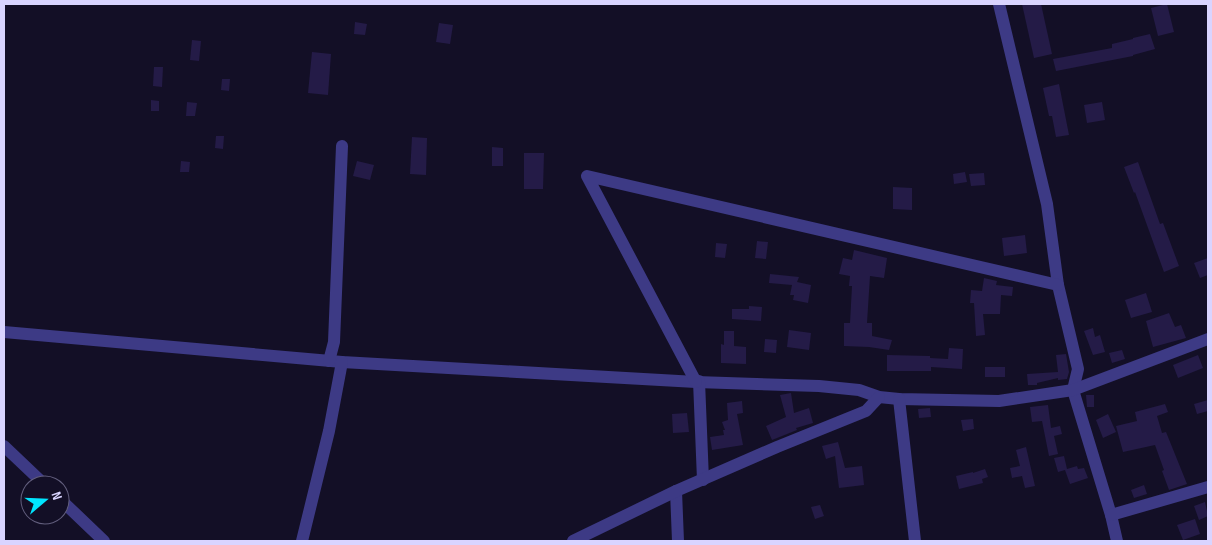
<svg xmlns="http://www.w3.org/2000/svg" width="1212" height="545" viewBox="0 0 1212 545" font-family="'Sofia Sans Condensed',sans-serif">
  <rect width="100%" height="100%" fill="#130f26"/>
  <g fill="#241b47">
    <polygon points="1022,4 1041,4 1052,54 1034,58"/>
    <polygon points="1167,4 1174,32 1158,36 1151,8"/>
    <polygon points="355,22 367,24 365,35 354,34"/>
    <polygon points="439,23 453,25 450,44 436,42"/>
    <polygon points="1150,34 1155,49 1133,55 1133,56 1056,71 1053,59 1112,48 1112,44 1133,39 1133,38"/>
    <polygon points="192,40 201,41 199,61 190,60"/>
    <polygon points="312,52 331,54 328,95 308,93"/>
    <polygon points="154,67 163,67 162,87 153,86"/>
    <polygon points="222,79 230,79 229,91 221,90"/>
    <polygon points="1059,84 1069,135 1056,137 1052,116 1049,116 1043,88"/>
    <polygon points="151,100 159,101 159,111 151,111"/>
    <polygon points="187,102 197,103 195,116 186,116"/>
    <polygon points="1102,102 1105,120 1087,123 1084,105"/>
    <polygon points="216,136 224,136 223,149 215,148"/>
    <polygon points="412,137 427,138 426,175 410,174"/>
    <polygon points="492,147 503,148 503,166 492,166"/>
    <polygon points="524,153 544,153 543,189 524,189"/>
    <polygon points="181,161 190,162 189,172 180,172"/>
    <polygon points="357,161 374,165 370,180 353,176"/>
    <polygon points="1138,162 1160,224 1163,223 1179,266 1164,272 1135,192 1134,193 1124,167"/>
    <polygon points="965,172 967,182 954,184 953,174"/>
    <polygon points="984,173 985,185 971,186 969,174"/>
    <polygon points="893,187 912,188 912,210 893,209"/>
    <polygon points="1025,235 1027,253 1004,256 1002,238"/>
    <polygon points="757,241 768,242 766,259 755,258"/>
    <polygon points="716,243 727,244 725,258 715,257"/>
    <polygon points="854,250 887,258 884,278 870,276 867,323 872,323 872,336 892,340 889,350 869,347 844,346 844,323 850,323 852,286 849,286 850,276 839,274 843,258 852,260"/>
    <polygon points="1208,258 1208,275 1200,278 1194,263"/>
    <polygon points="770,274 799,277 797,282 811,285 808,303 793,300 794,295 790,295 792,285 769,283"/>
    <polygon points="984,278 997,281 996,285 1013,287 1012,296 1001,295 1000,314 983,314 985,335 976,336 974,303 970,303 971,290 982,291"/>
    <polygon points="1146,293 1152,312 1131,318 1125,300"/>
    <polygon points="749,306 762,307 761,321 732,319 732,309 749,309"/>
    <polygon points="1169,313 1175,327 1181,325 1186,338 1153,347 1146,321"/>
    <polygon points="1093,328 1095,337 1100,335 1105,352 1093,355 1084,331"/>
    <polygon points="789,330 811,333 809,350 787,347"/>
    <polygon points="724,331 734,331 734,346 746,347 746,364 721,363 721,344 724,345"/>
    <polygon points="765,339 777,340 776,353 764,352"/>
    <polygon points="949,348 963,349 962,369 931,367 931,371 887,371 887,355 930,356 930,358 948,359"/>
    <polygon points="1122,350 1125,359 1112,363 1109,353"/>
    <polygon points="1066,354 1069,372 1067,379 1058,380 1058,378 1037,383 1037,385 1028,385 1027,374 1058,372 1056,355"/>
    <polygon points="1198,355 1203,368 1178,378 1173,365"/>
    <rect x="985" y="367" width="20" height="10"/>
    <polygon points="791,393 794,413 809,408 813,423 796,428 797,430 772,440 766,426 786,417 780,395"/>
    <polygon points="1086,395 1094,395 1094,407 1087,407"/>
    <polygon points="1208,400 1208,411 1197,414 1194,404"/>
    <polygon points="742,401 743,413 737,414 743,445 712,450 710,437 724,435 723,430 725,430 722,422 728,420 727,403"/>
    <polygon points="1165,404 1168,412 1157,416 1162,433 1166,432 1187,484 1169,490 1162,471 1164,470 1155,445 1123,452 1116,426 1137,421 1135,412"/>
    <polygon points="1048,405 1051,428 1060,426 1062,434 1054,436 1058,454 1049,456 1042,421 1032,422 1030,407"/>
    <polygon points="930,408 931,417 919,418 918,409"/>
    <polygon points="687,413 689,432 673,433 672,414"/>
    <polygon points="1108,414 1116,432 1103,438 1096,420"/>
    <polygon points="973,419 974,429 963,431 961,420"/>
    <polygon points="838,442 845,468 862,466 864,485 839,488 835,456 826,459 822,446"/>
    <polygon points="1026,447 1035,486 1025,488 1022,476 1012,478 1010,468 1020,466 1016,450"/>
    <polygon points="1064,456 1067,469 1077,466 1078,469 1084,468 1088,478 1070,484 1065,470 1058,472 1054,458"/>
    <polygon points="985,469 988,477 982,479 983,483 959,489 956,476 973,472 973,473"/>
    <polygon points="1144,485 1147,494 1134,498 1131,490"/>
    <polygon points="1205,502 1208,516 1199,520 1194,506"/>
    <polygon points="820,505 824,516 815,519 811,507"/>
    <polygon points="1195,519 1200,534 1183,540 1177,525"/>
  </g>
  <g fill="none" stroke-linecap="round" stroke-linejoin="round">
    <g stroke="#3d3a85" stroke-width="12">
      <polyline points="999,4 1047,204 1058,285 1078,369 1073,390 1111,515 1117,541"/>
      <polyline points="4,332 342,362 696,382 819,386 859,390 879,397 899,399 999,401 1073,390 1208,339"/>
      <polyline points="329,361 334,342 342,146"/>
      <polyline points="699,381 703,480"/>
      <polyline points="696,382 587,176 1058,285"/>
      <polyline points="899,399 915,541"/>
      <polyline points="4,446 45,485"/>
      <polyline points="676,491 678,541"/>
      <polyline points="60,499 104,541"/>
      <polyline points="1111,515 1208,487"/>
      <polyline points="302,541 329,431 342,362"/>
      <polyline points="573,541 676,491 777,447 866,411 879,397"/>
    </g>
  </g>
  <rect width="1212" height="545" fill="none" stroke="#d9d4ff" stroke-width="10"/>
  <g transform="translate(45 500) rotate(71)"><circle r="24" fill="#130f26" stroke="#625e7d"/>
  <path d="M0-4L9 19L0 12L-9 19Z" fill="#00e5ff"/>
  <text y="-8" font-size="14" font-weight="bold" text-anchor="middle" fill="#d9d4ff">N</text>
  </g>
</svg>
